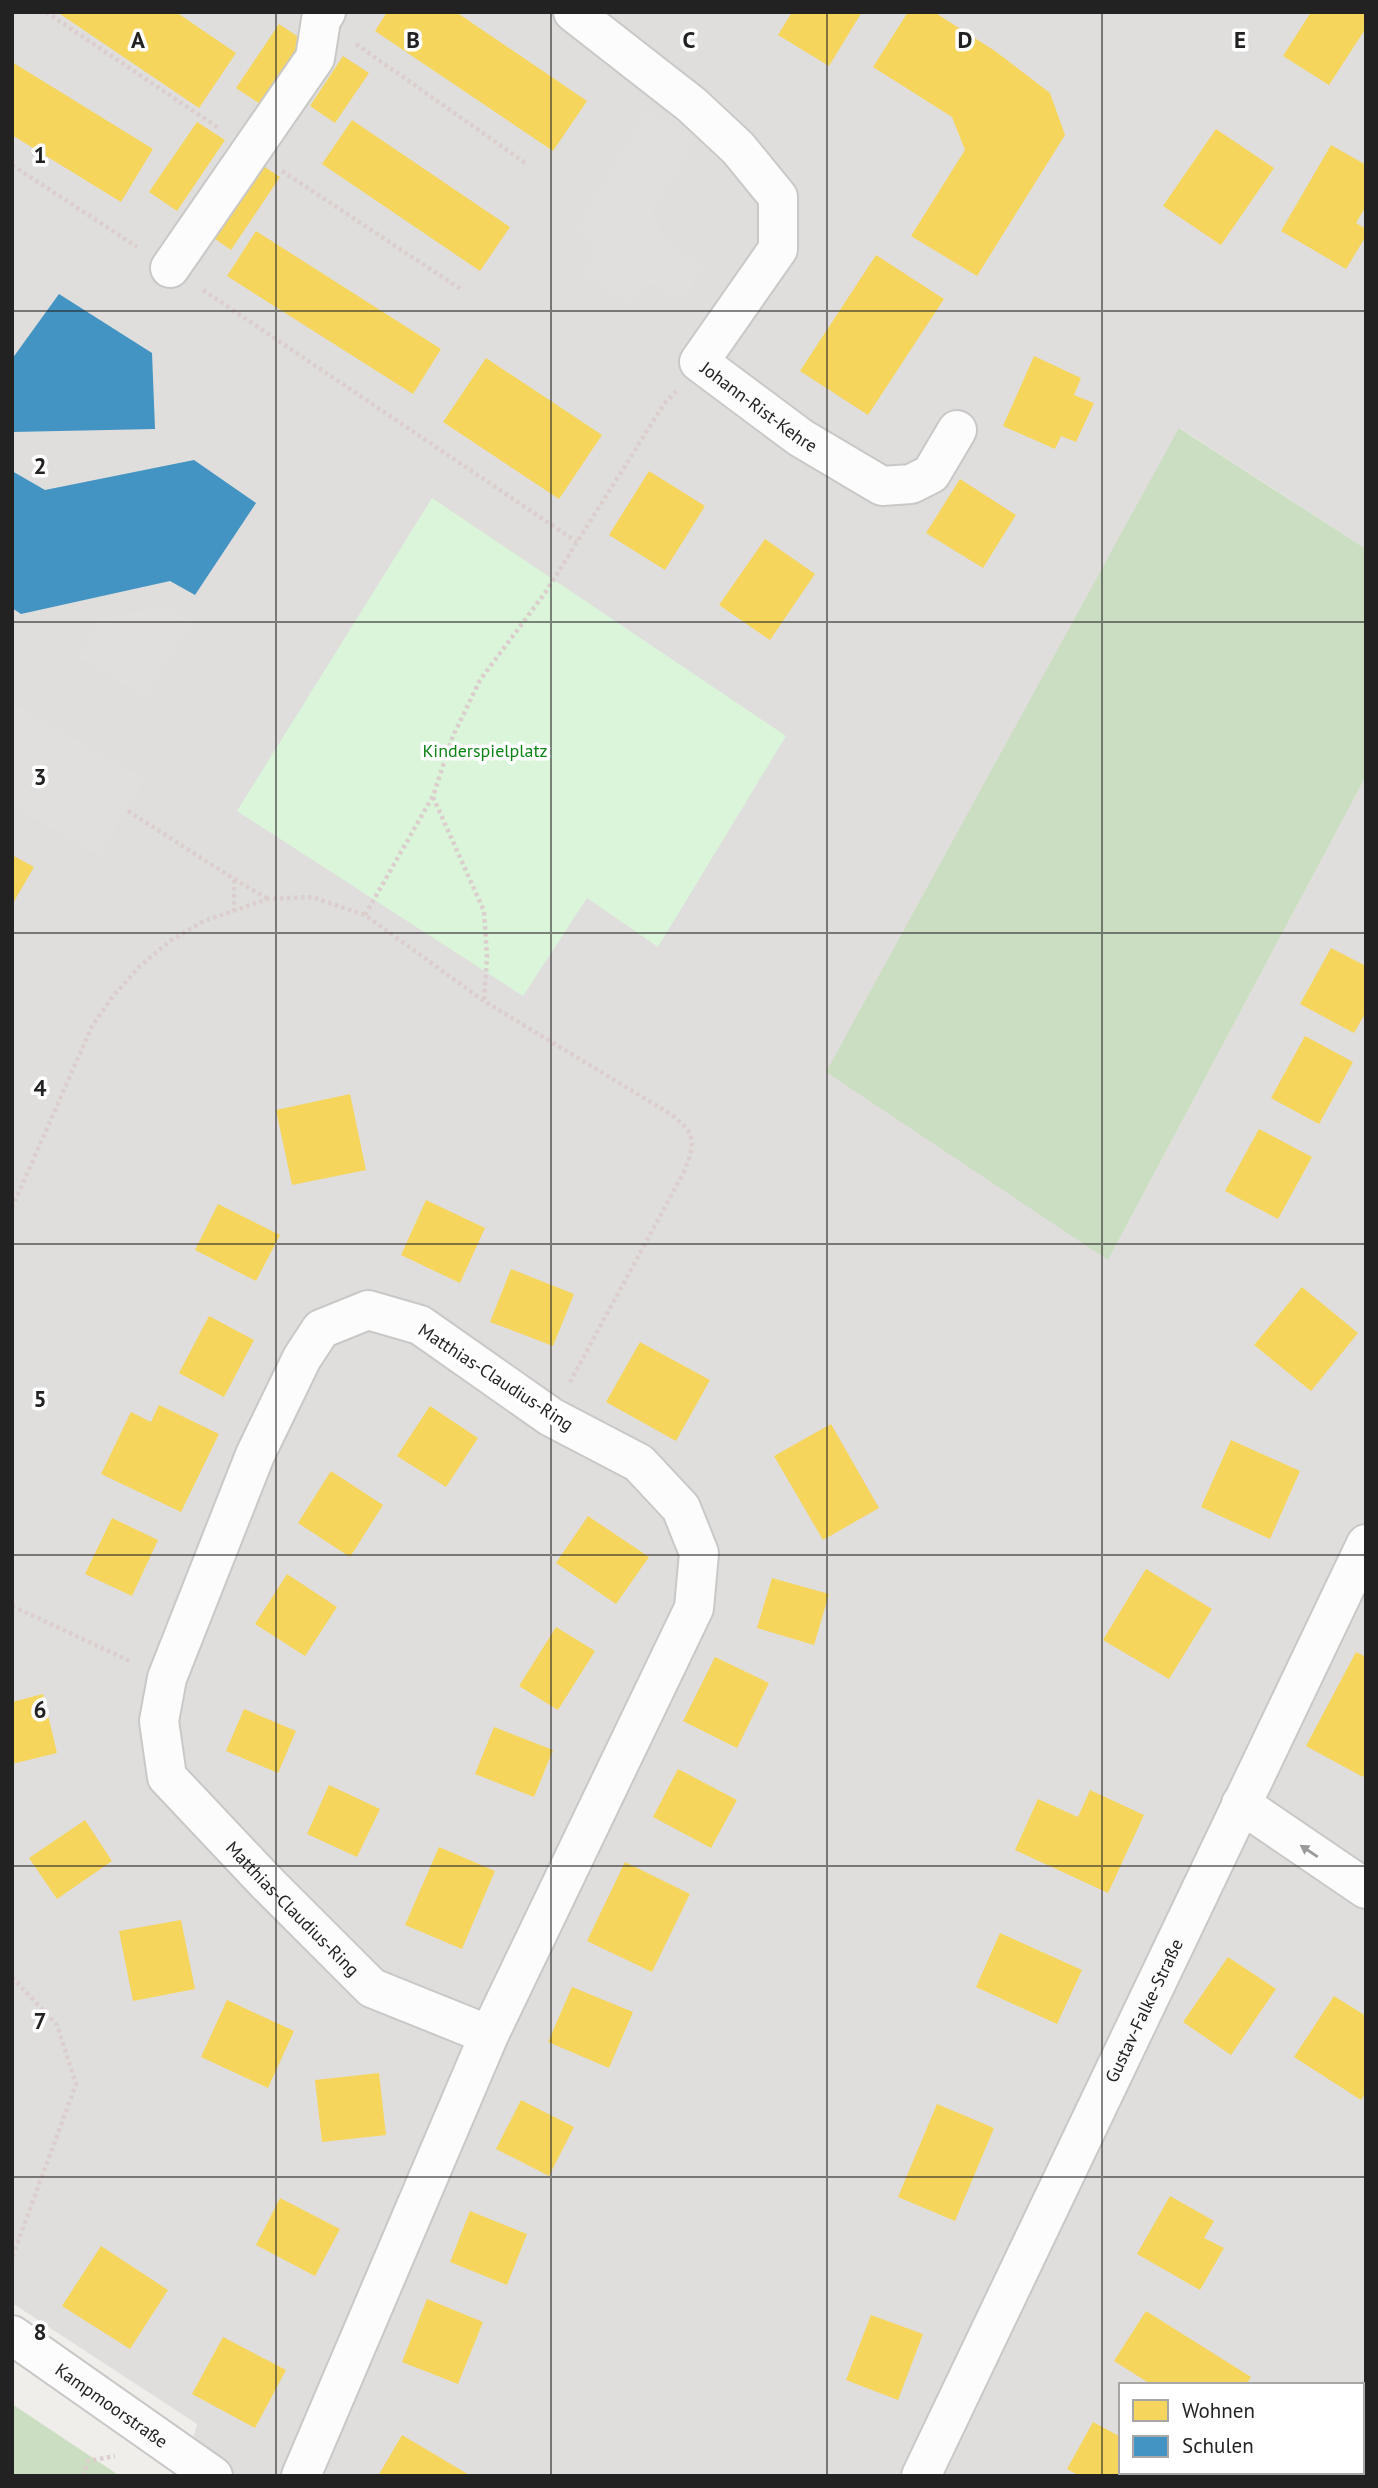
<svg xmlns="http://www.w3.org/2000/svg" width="1378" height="2488" viewBox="0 0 1378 2488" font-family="'PT Sans',sans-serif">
  <rect width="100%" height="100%" fill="#f0eeeb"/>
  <path fill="#dfdedc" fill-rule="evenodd" d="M12,12h1354v537l-186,-121 -72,832 258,-484v1700h-1183l14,-52 -185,-121zM1121,2385h241v87h-241z"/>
  <g fill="#cbdec1">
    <polygon points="1179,428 1366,549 1366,776 1108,1260 826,1072"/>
    <polygon points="12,2404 120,2476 12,2476"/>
  </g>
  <polygon fill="#daf5da" points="432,498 786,736 658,947 587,898 523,996 237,811"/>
  <g fill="#e0dfde">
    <polygon points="647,109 697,140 652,212 666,242 705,265 682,301 648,283 632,306 580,274 598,246 575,229"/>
    <polygon points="168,606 193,624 145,697 78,657 98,619"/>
    <polygon points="12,703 145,779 100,856 12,806"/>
  </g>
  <g fill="#f6d55c">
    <polygon points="57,12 176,12 236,53 199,108"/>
    <polygon points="387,12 456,12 587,101 553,151 375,31"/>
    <polygon points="792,12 862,12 829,66 778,35"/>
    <polygon points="908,12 934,12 995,51 1050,93 1065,135 977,276 911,236 965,150 952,117 873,67"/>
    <polygon points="1311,12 1366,12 1366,28 1329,85 1283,56"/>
    <polygon points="279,24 306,42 263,106 236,88"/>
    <polygon points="343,56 369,73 335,123 310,106"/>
    <polygon points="12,62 153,149 121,202 12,135"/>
    <polygon points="352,120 510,227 480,271 322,164"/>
    <polygon points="197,122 225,140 177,211 149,192"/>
    <polygon points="1216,129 1274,168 1221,245 1163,206"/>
    <polygon points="1331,145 1366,165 1366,206 1356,223 1366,229 1366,236 1346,269 1281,231"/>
    <polygon points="254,160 280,177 231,250 205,232"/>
    <polygon points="256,231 441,349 413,394 227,276"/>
    <polygon points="876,255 944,299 868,415 800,371"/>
    <polygon points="1034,356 1081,378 1074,395 1094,403 1076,442 1061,436 1055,449 1003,426"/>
    <polygon points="486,358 602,435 559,499 443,422"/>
    <polygon points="649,471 705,506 665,570 609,535"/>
    <polygon points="960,479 1016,515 983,568 926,533"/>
    <polygon points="765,539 815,574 770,640 719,605"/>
    <polygon points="12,855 34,867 12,905"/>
    <polygon points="1331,948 1366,966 1366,1012 1354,1033 1300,1004"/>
    <polygon points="1305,1036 1353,1062 1319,1124 1271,1098"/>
    <polygon points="350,1094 366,1170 292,1185 276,1110"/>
    <polygon points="1259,1129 1312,1157 1278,1219 1225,1191"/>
    <polygon points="426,1200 485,1228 460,1283 401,1255"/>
    <polygon points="218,1204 280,1235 256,1281 195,1250"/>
    <polygon points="511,1269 574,1294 553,1346 490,1322"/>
    <polygon points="1302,1287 1358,1333 1311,1391 1254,1345"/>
    <polygon points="209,1316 254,1340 224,1397 179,1373"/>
    <polygon points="640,1342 710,1380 676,1441 606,1402"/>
    <polygon points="159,1405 219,1434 181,1512 101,1474 131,1412 151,1422"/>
    <polygon points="430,1406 478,1438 446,1487 397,1456"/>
    <polygon points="831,1424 879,1508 823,1540 774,1456"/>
    <polygon points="1231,1440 1300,1471 1270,1539 1201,1507"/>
    <polygon points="331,1471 383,1505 350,1557 298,1523"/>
    <polygon points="588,1516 649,1557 616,1604 556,1563"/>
    <polygon points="112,1518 158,1540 132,1596 85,1574"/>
    <polygon points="1146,1569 1212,1609 1169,1679 1103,1640"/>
    <polygon points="287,1574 337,1607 305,1656 255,1624"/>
    <polygon points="772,1578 829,1594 814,1645 757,1628"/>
    <polygon points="556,1627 595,1651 558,1710 519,1686"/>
    <polygon points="1356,1652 1366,1657 1366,1772 1363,1777 1306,1746"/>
    <polygon points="715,1657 769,1683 737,1748 683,1721"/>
    <polygon points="43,1694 57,1753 12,1764 12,1702"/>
    <polygon points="244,1709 296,1731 278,1773 226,1751"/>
    <polygon points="494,1727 553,1750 534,1797 475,1774"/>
    <polygon points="678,1769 737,1800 711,1848 653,1817"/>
    <polygon points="329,1785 380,1809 357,1857 307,1834"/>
    <polygon points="1090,1790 1144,1815 1108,1893 1015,1850 1038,1799 1078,1817"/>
    <polygon points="85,1820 112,1861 57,1899 29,1858"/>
    <polygon points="439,1847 495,1871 462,1949 405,1925"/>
    <polygon points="625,1862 690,1894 652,1972 587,1941"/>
    <polygon points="181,1920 195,1989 133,2001 119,1931"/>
    <polygon points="1000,1933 1082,1970 1057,2024 976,1987"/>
    <polygon points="1228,1957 1276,1989 1231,2055 1183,2022"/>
    <polygon points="572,1987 633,2012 609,2068 548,2042"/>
    <polygon points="1334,1996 1366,2016 1366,2092 1361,2100 1294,2057"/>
    <polygon points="227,2000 294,2031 268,2088 201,2057"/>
    <polygon points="379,2073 386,2135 322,2142 315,2080"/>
    <polygon points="521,2100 574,2127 549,2176 496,2149"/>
    <polygon points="937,2104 994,2128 955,2221 898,2197"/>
    <polygon points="1170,2196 1214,2221 1204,2238 1224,2248 1200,2290 1137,2254"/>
    <polygon points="280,2198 340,2229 315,2276 256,2245"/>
    <polygon points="470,2211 527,2234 507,2285 450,2262"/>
    <polygon points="101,2246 168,2290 130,2349 62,2306"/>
    <polygon points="427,2299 483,2322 458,2384 402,2362"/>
    <polygon points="1146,2311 1251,2377 1246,2385 1152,2385 1114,2361"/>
    <polygon points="871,2315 923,2334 898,2400 846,2380"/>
    <polygon points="223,2337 286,2370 255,2428 192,2394"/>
    <polygon points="1093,2422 1121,2437 1121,2472 1135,2472 1134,2476 1080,2476 1067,2469"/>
    <polygon points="402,2435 471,2476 378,2476"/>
  </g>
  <g fill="#4393c3">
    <polygon points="59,294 152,353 155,429 12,432 12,359"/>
    <polygon points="194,460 256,503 195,595 170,581 21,614 12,608 12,471 45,490"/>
  </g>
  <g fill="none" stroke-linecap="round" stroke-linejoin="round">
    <g stroke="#c9c8c7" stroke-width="42">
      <g id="minor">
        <path id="s1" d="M573,12l119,93 46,43 40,49v52l-79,113 102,76 81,48 29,-2 20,-10 26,-44"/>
        <polyline points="170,268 315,58 321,20 326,12"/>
        <polyline points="1241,1804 1366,1889"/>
        <path id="s2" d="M12,2335l201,141"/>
        <path id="s3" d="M301,2476l188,-441 205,-427 5,-55 -18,-45 -42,-45 -88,-46 -131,-92 -52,-15 -47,19 -19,29 -47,97 -88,223 -8,43 8,56 99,105 106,106 117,47"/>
        <path id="s4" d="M921,2476l445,-932"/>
      </g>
    </g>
    <g stroke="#dccecd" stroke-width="4.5" stroke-dasharray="3.5 3.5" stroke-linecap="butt">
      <polyline points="46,12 220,129"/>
      <polyline points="356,44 527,164"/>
      <polyline points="12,165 137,247"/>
      <polyline points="282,171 462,290"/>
      <polyline points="203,290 577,542"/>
      <polyline points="433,797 484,911 487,957 484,1001"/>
      <polyline points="128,811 234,879 268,899"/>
      <polyline points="234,880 234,911"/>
      <polyline points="365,915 433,796 453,736 480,680 545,593 664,404 676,391"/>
      <path d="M12,1208l80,-182 22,-31 26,-29 31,-26 33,-19 64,-22 44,-2 53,18 119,86 188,114c24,19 23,27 13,55l-115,212"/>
      <polyline points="12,1606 132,1662"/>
      <polyline points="12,1977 57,2025 76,2084 12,2258"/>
      <polyline points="83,2476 88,2461 115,2456"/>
    </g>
    <use href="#minor" stroke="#fdfcfc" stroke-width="38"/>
  </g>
  <defs><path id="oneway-solid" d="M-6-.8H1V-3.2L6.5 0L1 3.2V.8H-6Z" transform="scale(1.75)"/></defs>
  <use fill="#9a9a9a" href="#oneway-solid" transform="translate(1309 1851) rotate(-146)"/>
  <path fill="none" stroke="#222" stroke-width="2" stroke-opacity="0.55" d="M276,12v2464M551,12v2464M827,12v2464M1102,12v2464M12,311h1354M12,622h1354M12,933h1354M12,1244h1354M12,1555h1354M12,1866h1354M12,2177h1354"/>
  <g text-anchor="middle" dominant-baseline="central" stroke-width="7" stroke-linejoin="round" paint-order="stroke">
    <g font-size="18" fill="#222" stroke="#fff">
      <text stroke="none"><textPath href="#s1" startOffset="542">Johann-Rist-Kehre</textPath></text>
      <text transform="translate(496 1377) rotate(33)">Matthias-Claudius-Ring</text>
      <text stroke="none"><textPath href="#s3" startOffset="2147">Matthias-Claudius-Ring</textPath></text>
      <text stroke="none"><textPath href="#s4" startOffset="516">Gustav-Falke-Straße</textPath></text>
      <text stroke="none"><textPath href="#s2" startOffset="122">Kampmoorstraße</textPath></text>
    </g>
    <g font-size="18" fill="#0c8416" stroke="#fff">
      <text x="485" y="750">Kinderspielplatz</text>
    </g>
  </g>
  <g font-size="23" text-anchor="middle" font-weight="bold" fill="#222" stroke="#fff" stroke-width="7" stroke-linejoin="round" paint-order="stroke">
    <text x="138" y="48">A</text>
    <text x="413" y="48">B</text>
    <text x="689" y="48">C</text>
    <text x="965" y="48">D</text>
    <text x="1240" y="48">E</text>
    <text x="40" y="163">1</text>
    <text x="40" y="474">2</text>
    <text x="40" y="785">3</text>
    <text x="40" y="1096">4</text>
    <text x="40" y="1407">5</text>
    <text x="40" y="1718">6</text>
    <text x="40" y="2029">7</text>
    <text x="40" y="2340">8</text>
  </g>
  <rect width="1378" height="2488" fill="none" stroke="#222222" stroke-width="28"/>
  <rect x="1119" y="2383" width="245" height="91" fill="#ffffff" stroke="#a7a7a7" stroke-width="2"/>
  <rect x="1133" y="2400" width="35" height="21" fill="#f6d55c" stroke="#a7a7a7" stroke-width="2"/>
  <text x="1182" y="2418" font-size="21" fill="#222222">Wohnen</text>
  <rect x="1133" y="2436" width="35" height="21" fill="#4393c3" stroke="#a7a7a7" stroke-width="2"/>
  <text x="1182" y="2453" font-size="21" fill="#222222">Schulen</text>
</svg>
